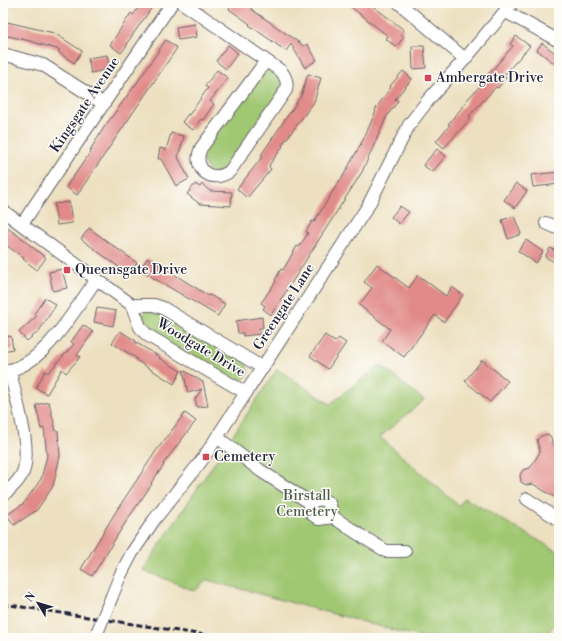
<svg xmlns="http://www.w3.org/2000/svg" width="562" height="641" viewBox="0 0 562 641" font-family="'Libre Bodoni',serif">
  <rect width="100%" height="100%" fill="#fdfcf7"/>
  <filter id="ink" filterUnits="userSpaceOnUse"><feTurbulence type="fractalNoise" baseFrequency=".025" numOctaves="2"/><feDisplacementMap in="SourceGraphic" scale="8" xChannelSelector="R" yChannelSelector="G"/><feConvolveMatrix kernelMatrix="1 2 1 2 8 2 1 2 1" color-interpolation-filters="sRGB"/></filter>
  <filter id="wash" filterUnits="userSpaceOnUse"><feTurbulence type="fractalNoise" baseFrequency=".012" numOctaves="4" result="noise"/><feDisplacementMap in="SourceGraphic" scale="16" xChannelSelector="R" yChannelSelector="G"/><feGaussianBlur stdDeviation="0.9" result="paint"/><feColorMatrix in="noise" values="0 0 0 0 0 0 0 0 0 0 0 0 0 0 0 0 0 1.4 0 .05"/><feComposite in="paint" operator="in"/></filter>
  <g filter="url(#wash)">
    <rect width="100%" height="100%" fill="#ede0c0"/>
    <g fill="#a0c772" stroke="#617456">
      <polygon points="266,61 287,80 230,171 212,176 198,153"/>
      <path d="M152,309l93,52c6,13 2,21 -13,21l-84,-51 -7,-11c2,-7 4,-10 11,-11z"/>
      <polygon points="380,365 424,400 380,437 459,506 464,498 559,552 559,617 545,638 423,638 207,580 195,591 143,570 277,369 330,404"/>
    </g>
    <g id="blocks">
      <g fill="#e18a89">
        <polygon points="142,3 155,3 127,43 128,44 121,53 110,45 131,13 133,15"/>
        <polygon points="233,3 245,3 252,8 251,9 304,46 307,44 317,60 305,68 291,44 286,51 249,25 250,24 229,9"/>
        <polygon points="346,3 369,3 404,30 401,34 404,37 396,47 386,39 388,36"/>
        <polygon points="3,21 54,33 82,51 74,63 58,52 60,50 30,41 3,35"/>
        <polygon points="195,24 197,37 178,40 176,27"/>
        <polygon points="516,36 530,46 503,76 506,78 498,88 496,87 469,116 471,118 444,148 436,141 450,125 448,124 466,103 465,102 481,85 480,84 513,46 510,44"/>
        <polygon points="166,40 177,48 77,195 66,187 92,150 90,150 105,126 136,84"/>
        <polygon points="542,43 559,56 559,67 537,50"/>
        <polygon points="228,45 238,53 226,69 216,61"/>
        <polygon points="412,46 424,46 426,68 413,69"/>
        <polygon points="107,55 110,69 91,73 88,58"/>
        <polygon points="217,70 228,78 210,101 214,104 203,120 201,119 193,130 182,122 188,114 189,115 208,88 205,86"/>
        <polygon points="403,71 412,79 395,99 398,101 387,116 362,172 271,315 263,309 265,306 261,303 276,281 275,280 281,269 283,270 297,246 299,247 308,233 306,232 312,221 314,222 340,180 341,180 364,138 376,111 375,110 391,87 390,86"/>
        <polygon points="308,74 321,78 314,102 282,145 283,146 270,164 269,167 271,169 247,198 237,189 263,156 261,155 301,96"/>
        <polygon points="171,133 184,136 178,157 189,179 176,186 161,159 158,159 160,148 166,150"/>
        <polygon points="437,149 446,156 432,172 423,165"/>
        <polygon points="559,172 559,184 533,187 531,175"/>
        <polygon points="516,183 527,191 515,208 504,200"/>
        <polygon points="195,184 200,187 202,184 210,191 232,192 231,206 200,204 187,194"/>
        <polygon points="69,202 72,223 57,225 54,204"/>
        <polygon points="400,206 409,212 399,224 391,217"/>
        <polygon points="514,216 521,234 508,239 502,220"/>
        <polygon points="3,225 26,241 26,242 46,258 37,270 23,259 24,258 3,243"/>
        <polygon points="89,228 137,263 128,274 81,239"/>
        <polygon points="526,240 543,252 536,263 518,251"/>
        <polygon points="550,248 559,252 559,264 545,257"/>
        <polygon points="147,258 168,269 167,270 209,296 210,295 225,304 218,316 140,270"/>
        <polygon points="377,264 409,288 418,275 446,296 452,287 463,295 444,322 435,315 404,357 382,341 390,329 359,305 372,288 364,282"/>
        <polygon points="62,269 67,288 53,291 49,272"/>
        <polygon points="45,298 56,305 39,331 27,341 19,332 37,316 34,314"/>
        <polygon points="97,308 116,311 113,326 94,322"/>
        <polygon points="262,317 263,328 259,328 260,334 243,336 243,333 238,333 236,321"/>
        <polygon points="83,325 93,332 77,355 80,357 66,373 62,369 47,394 36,388 45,371 48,373 74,344 71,342"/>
        <polygon points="120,331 136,341 135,342 160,357 159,358 181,371 174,384 136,360 136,358 112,343"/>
        <polygon points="325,335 335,342 339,338 346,343 328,369 310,356"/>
        <polygon points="11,336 13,349 3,351 3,337"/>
        <polygon points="482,360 508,381 490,402 465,381"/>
        <polygon points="183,370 203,382 208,406 197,407 195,399 202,389 188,393"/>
        <polygon points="49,402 56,431 58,431 60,456 53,486 37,510 14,525 7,515 24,503 41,479 47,456 44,428 41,429 36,405"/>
        <polygon points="185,413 196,421 163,464 164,465 151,483 152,484 127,520 92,576 81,569 115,513 156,451"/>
        <polygon points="548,434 551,437 552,444 559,448 559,500 533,484 526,485 521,482 520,475 523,470 530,468 540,452 537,440 541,436"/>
      </g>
    </g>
  </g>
  <g filter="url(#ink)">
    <use href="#blocks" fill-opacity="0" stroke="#69646a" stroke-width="1"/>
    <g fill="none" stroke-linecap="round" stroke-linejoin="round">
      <g stroke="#69646a" stroke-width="14">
        <g id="minor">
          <path d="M183,3l98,68c5,6 7,11 5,19l-56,81c-18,14 -39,-2 -29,-23l65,-87"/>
          <polyline points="399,3 465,59"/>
          <polyline points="506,12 559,41"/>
          <polyline points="3,54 43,65 104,104"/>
          <polyline points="3,211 132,305 140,327 147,335 246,393"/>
          <polyline points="546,223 559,229"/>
          <polyline points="22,224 172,3"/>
          <polyline points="132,305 154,305 163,308 263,368"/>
          <path d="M3,371c39,-2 72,-62 93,-91"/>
          <polyline points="217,437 261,471 309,502 322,499 329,503 333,517 363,537 386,551 405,551"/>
          <path d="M3,495c8,-6 19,-17 21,-26 7,-26 -9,-72 -14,-98"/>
          <polyline points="527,499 559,520"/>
          <polyline points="309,502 312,514 319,519 333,517"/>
          <polyline points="112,596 120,576 132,553 154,520 202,460 368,206 409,125 429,99 465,59 512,3"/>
        </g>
      </g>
      <use href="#minor" stroke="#fff" stroke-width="12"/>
      <polyline stroke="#22223b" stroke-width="3" stroke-dasharray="6 3" stroke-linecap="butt" points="3,604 224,638"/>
      <g stroke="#69646a" stroke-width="14" stroke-linecap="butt">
        <polyline id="minor-bridge" points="97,633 112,596"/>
      </g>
      <use href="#minor-bridge" stroke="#fff" stroke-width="12"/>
    </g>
  </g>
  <g fill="#d1495b" stroke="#fdfcf7" stroke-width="1.5">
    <rect x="424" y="74" width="8" height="8" rx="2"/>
    <rect x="63" y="266" width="8" height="8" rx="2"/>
    <rect x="202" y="453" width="8" height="8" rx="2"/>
  </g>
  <g text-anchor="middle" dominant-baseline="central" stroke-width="3" stroke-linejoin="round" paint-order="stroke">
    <g font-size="14" fill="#22223b" stroke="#fdfcf7" text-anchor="start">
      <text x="436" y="78">Ambergate Drive</text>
      <text x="75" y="270">Queensgate Drive</text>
      <text x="214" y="457">Cemetery</text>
    </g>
    <g font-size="14" fill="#22223b" stroke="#fdfcf7">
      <text transform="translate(85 105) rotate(-56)">Kingsgate Avenue</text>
      <text transform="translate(284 307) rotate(-57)">Greengate Lane</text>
      <text transform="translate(201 348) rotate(31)">Woodgate Drive</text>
    </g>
    <g font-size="14" fill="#4e5c4e" stroke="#fdfcf7">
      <text x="307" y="496">Birstall<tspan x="307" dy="16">Cemetery</tspan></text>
    </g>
  </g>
  <rect width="562" height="641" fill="none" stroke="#fdfcf7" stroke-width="16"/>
  <g transform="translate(38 603) rotate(308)" stroke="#fdfcf7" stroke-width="3" paint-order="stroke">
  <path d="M0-3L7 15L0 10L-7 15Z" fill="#22223b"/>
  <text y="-6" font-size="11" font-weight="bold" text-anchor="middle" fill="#22223b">N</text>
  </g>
</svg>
